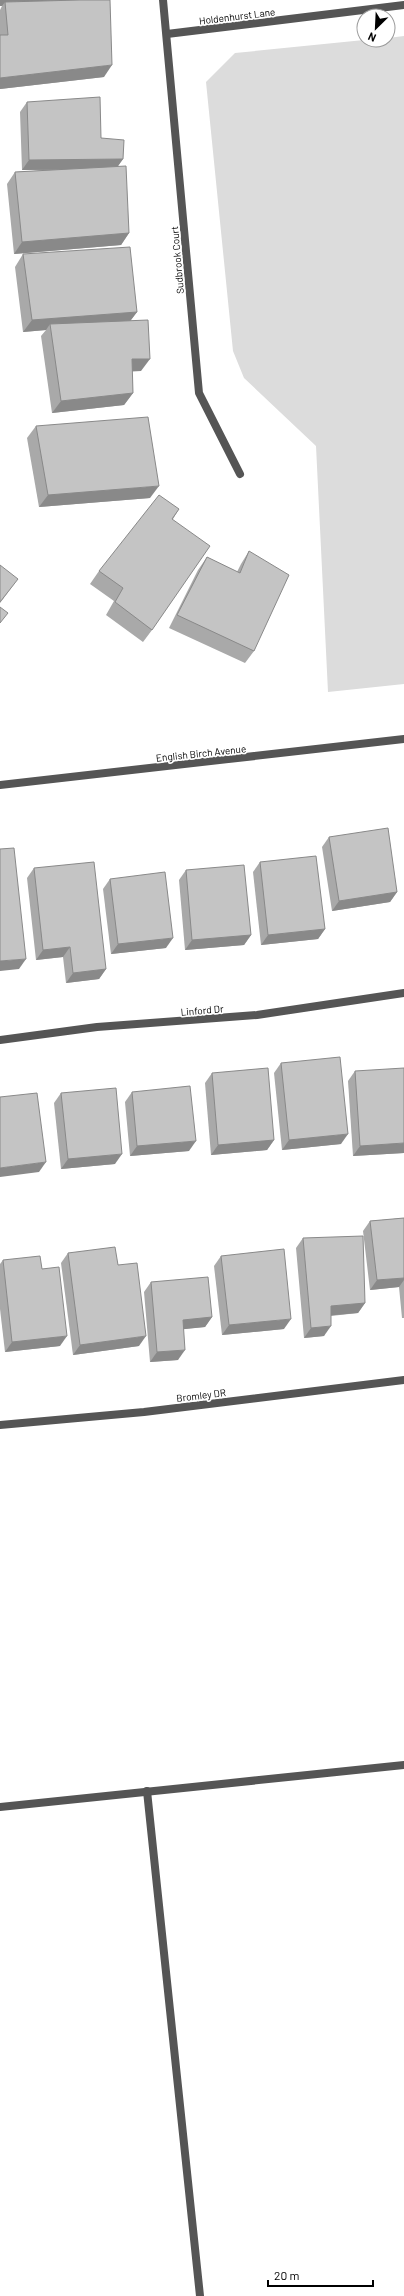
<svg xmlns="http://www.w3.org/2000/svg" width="404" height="2296" viewBox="0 0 404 2296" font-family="Barlow,sans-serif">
  <rect width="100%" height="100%" fill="#fff"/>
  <polygon fill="#dcdcdc" points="404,36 404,684 328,692 316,446 244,378 233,351 206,82 235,53 364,40 388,40 388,38"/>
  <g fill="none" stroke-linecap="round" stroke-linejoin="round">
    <g stroke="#555" stroke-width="8">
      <polyline points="163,0 199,393 240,474"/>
      <polyline points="167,34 404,5"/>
      <polyline points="0,785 404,739"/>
      <polyline points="0,1040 97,1027 257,1015 404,993"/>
      <polyline points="0,1425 144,1412 404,1380"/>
      <polyline points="147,1791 200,2296"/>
      <polyline points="0,1807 404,1765"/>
    </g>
  </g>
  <g fill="#a9a9a9">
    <polygon points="0,0 110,0 104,77 0,89 0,10 2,6"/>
    <polygon points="27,102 101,138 123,159 117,167 129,233 121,245 14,254 7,184 15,172 48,170 22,170 20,112"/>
    <polygon points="23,254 137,312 130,321 141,371 132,371 133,393 124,405 52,413 41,336 46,330 23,332 15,267"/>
    <polygon points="36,426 150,498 39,507 27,438"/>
    <polygon points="179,509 173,519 152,630 143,642 106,615 114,601 90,584 99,571"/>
    <polygon points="249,551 254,651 245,663 169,628 198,570 207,557 237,572 241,564"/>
    <polygon points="329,837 397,892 390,902 332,911 322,847"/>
    <polygon points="260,862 325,929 318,939 261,945 253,872"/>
    <polygon points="34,868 106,969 99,979 66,983 63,957 36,960 27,878"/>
    <polygon points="186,870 251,935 244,945 185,950 179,880"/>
    <polygon points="110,879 166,948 111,954 103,889"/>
    <polygon points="281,1063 341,1144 282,1150 274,1073"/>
    <polygon points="355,1071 404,1153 353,1156 348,1081"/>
    <polygon points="212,1073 274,1140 267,1150 211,1155 205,1083"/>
    <polygon points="132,1092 189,1151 130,1156 125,1102"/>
    <polygon points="61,1093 115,1164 61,1169 54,1103"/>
    <polygon points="404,1218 404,1318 402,1318 399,1287 370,1290 363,1231 370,1221"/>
    <polygon points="303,1238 365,1303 358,1313 331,1316 324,1336 304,1338 296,1248"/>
    <polygon points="68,1253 139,1346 73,1355 61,1263"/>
    <polygon points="221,1256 284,1329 222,1335 214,1266"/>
    <polygon points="3,1260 42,1269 60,1346 5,1352 0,1309 0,1264"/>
    <polygon points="151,1282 212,1317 205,1327 183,1329 178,1360 150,1362 144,1292"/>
  </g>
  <g fill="#898989">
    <polygon points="0,0 80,0 5,2 2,6 0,6"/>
    <polygon points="112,65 104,77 0,89 0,78"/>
    <polygon points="123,159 116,169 22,170 29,160"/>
    <polygon points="129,233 121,245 14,254 22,242"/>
    <polygon points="137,312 128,324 50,324 46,330 23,332 32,320"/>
    <polygon points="132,359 150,359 141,371 123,372"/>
    <polygon points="133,393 124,405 52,413 61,401"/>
    <polygon points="159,486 150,498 39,507 48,495"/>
    <polygon points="18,579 0,603 0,602"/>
    <polygon points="397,892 390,902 332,911 339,901"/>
    <polygon points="325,929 318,939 261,945 268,935"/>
    <polygon points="251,935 244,945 185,950 192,940"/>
    <polygon points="173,938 166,948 111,954 118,944"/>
    <polygon points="70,947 63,957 36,960 43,950"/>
    <polygon points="26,959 19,969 0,971 0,961"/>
    <polygon points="106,969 99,979 66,983 73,973"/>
    <polygon points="348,1134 341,1144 282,1150 289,1140"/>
    <polygon points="274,1140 267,1150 211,1155 218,1145"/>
    <polygon points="196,1141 189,1151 130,1156 137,1146"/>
    <polygon points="404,1143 404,1153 353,1156 360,1146"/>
    <polygon points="122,1154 115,1164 61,1169 68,1159"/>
    <polygon points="46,1162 39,1172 0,1177 0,1168"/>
    <polygon points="404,1278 404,1280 399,1287 370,1290 377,1280"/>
    <polygon points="365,1303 358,1313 324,1316 331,1306"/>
    <polygon points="212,1317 205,1327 176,1330 183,1320"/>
    <polygon points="291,1319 284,1329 222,1335 229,1325"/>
    <polygon points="331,1326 324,1336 304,1338 311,1328"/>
    <polygon points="67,1336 60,1346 5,1352 12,1342"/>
    <polygon points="146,1336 139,1346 73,1355 80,1345"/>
    <polygon points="185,1350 178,1360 150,1362 157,1352"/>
  </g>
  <g fill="#c4c4c4" stroke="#898989">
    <polygon points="79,0 110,0 112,65 0,78 0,35 8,35 5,2"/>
    <polygon points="100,97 101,138 124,140 123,159 29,160 27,102"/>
    <polygon points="126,166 129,233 22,242 15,172"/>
    <polygon points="130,247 137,312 32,320 23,254"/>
    <polygon points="148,320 150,359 132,359 133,393 61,401 50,324"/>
    <polygon points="148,417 159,486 48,495 36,426"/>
    <polygon points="159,495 179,509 172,519 210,546 152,630 115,602 123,588 99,571"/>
    <polygon points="249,551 289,575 254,651 177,615 207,557 240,573"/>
    <polygon points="0,565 18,579 0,602"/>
    <polygon points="0,607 8,613 0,623"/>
    <polygon points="388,828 397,892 339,901 329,837"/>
    <polygon points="14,848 26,959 0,961 0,849"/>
    <polygon points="316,856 325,929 268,935 260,862"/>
    <polygon points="94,862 106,969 73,973 70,947 43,950 34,868"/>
    <polygon points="244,865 251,935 192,940 186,870"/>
    <polygon points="165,872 173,938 118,944 110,879"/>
    <polygon points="340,1057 348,1134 289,1140 281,1063"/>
    <polygon points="268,1068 274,1140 218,1145 212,1073"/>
    <polygon points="404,1068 404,1143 360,1146 355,1071"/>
    <polygon points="190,1086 196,1141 137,1146 132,1092"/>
    <polygon points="116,1088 122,1154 68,1159 61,1093"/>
    <polygon points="37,1093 46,1162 0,1168 0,1097"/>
    <polygon points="404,1218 404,1278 377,1280 370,1221"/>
    <polygon points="363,1236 365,1303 331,1306 331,1326 311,1328 303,1238"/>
    <polygon points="115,1247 118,1265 137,1263 146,1336 80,1345 68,1253"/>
    <polygon points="284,1249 291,1319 229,1325 221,1256"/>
    <polygon points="40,1256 42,1269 59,1267 67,1336 12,1342 3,1260"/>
    <polygon points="208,1277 212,1317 183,1320 185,1350 157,1352 151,1282"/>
  </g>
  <g text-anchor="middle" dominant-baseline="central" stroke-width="3.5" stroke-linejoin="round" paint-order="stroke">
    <g font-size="10" fill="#000" stroke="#fff">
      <text transform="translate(237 16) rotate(-7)">Holdenhurst Lane</text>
      <text transform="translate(177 260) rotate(-95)">Sudbrook Court</text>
      <text transform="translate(201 753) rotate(-6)">English Birch Avenue</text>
      <text transform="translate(202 1010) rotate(-5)">Linford Dr</text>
      <text transform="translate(201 1395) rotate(-7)">Bromley DR</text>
    </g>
  </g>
  <g transform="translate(376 28) rotate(204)"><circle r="19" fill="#ffffff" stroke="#999999"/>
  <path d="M0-3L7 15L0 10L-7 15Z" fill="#000000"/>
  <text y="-6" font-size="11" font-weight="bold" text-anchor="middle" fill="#000000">N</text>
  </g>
  <path d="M268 2280v6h105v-6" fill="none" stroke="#000000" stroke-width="2"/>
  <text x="274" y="2280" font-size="12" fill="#000000" stroke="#ffffff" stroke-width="3" paint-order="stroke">20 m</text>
</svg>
